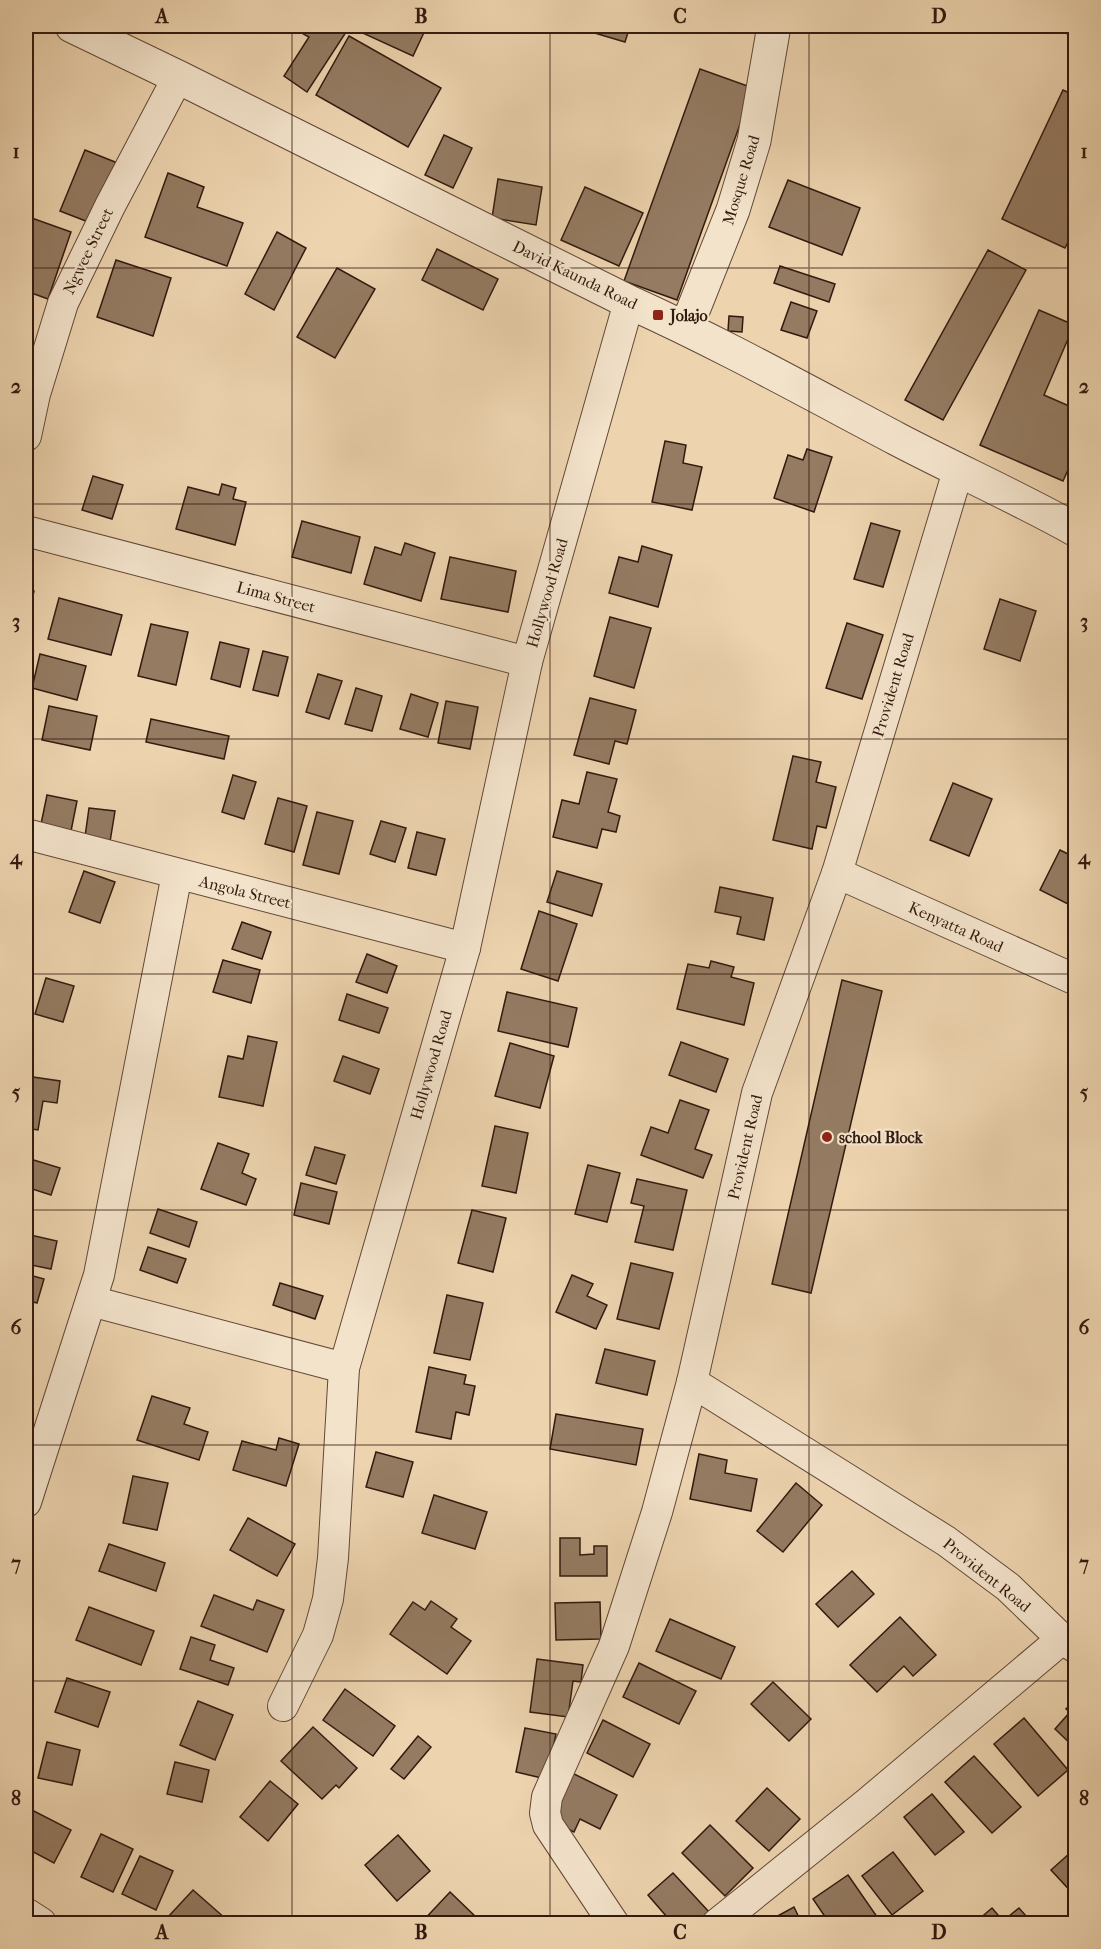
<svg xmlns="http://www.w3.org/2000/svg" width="1101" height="1949" viewBox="0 0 1101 1949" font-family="'IM FELL French Canon',serif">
  <rect width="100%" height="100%" fill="#edd4af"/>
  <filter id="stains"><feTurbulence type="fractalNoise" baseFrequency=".00333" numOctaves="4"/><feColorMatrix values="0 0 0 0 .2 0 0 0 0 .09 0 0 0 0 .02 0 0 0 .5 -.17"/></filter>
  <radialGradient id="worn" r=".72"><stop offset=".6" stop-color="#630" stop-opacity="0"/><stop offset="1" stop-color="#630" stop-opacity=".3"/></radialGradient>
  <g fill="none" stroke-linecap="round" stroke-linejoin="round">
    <polyline stroke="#7d644f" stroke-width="8" points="1051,26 1076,33"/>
  </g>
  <g fill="#947b62" stroke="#331a0f" stroke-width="1.5">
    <polygon points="301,26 350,26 307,92 284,76 309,37 298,31"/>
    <polygon points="358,26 427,26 413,56 356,30"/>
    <polygon points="571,26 630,26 625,42"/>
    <polygon points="349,36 441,88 408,147 316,95"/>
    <polygon points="700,69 753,88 677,300 624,281"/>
    <polygon points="1063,90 1076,96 1076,226 1065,248 1002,219"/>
    <polygon points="444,135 472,148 453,188 425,175"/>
    <polygon points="85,150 120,164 96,225 60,211"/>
    <polygon points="168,173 204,187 197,207 243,223 227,266 145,237"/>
    <polygon points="498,179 542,187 536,225 492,218"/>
    <polygon points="788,180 860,208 842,255 769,227"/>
    <polygon points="585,187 643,213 619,266 561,240"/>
    <polygon points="26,216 71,232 48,299 26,291"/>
    <polygon points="277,232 306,248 274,310 245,294"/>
    <polygon points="437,249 498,279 483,310 422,280"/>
    <polygon points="988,250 1026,270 943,420 905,400"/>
    <polygon points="116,260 171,278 153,336 97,317"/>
    <polygon points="780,266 835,284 829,302 774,283"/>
    <polygon points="337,268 375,289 335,358 297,337"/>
    <polygon points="791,302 817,311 807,338 781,330"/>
    <polygon points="1039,310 1074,325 1044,395 1076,409 1076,452 1063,481 980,445"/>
    <polygon points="729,316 743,317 742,332 728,331"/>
    <polygon points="665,441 686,445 683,463 702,467 692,510 652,502"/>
    <polygon points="807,449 832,457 814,512 774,498 788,455 803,460"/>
    <polygon points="93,476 123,485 112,519 82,510"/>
    <polygon points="222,484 236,488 233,499 246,502 235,545 176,529 188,487 219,495"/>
    <polygon points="302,521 360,537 351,573 292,557"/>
    <polygon points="871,523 900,531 883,587 854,579"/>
    <polygon points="405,543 435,553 421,601 364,584 375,547 401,555"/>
    <polygon points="642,546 672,555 658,607 609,593 619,557 638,562"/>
    <polygon points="450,557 516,571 508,612 441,599"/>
    <polygon points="26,589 34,591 26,624"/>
    <polygon points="59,598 122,615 111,655 48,639"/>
    <polygon points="1000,599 1036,611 1020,661 984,649"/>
    <polygon points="610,617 651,628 634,688 594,676"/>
    <polygon points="847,623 883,635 862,699 826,688"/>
    <polygon points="151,624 188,632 176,685 138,676"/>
    <polygon points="220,642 249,649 240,687 211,679"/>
    <polygon points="263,651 288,657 278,696 253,690"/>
    <polygon points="40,654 86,666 77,700 32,688"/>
    <polygon points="318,674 342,681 329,719 306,712"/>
    <polygon points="356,688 382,696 372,731 345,724"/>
    <polygon points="411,694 438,703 428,737 400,729"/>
    <polygon points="590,698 636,710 627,744 615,741 609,764 574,755"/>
    <polygon points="446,701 478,707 470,749 438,743"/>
    <polygon points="49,706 97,716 90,750 42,740"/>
    <polygon points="151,719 229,736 224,759 146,742"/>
    <polygon points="793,756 821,762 816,782 836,787 826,828 817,826 812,849 773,840"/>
    <polygon points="587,772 617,779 608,812 620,816 616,832 602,829 597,848 553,837 562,800 579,804"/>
    <polygon points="233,775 256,782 244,819 222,812"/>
    <polygon points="953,783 992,799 969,856 930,840"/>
    <polygon points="47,795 77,801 70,836 40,829"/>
    <polygon points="278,798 307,806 294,852 265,844"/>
    <polygon points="89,808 115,811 109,848 84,844"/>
    <polygon points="317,812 353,821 339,874 303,865"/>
    <polygon points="381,821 406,828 395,862 370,854"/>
    <polygon points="417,832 445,839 436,875 408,868"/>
    <polygon points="1060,850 1076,858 1076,908 1040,890"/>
    <polygon points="84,871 115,882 100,923 69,912"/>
    <polygon points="557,871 602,884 592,916 547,902"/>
    <polygon points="720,887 773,898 764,940 737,934 741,917 715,912"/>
    <polygon points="539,911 577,924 558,981 521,969"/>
    <polygon points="242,922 271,932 262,959 232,949"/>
    <polygon points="367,954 397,966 387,993 356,982"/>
    <polygon points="223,960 260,970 251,1003 213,992"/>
    <polygon points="711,961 734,967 731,977 754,983 744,1025 677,1009 688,964 709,968"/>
    <polygon points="46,978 74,986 63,1022 35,1014"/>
    <polygon points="842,980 882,991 811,1293 772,1284"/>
    <polygon points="507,992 577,1008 568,1047 498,1031"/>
    <polygon points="347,994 388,1008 379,1033 339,1020"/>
    <polygon points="248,1036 277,1042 263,1106 219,1097 228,1056 243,1059"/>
    <polygon points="681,1042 728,1059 716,1092 669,1075"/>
    <polygon points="510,1043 554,1056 540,1108 495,1096"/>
    <polygon points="343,1056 379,1069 370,1094 334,1081"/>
    <polygon points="26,1076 60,1081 57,1103 43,1101 38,1130 26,1128"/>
    <polygon points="680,1100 709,1110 695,1149 712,1155 703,1178 641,1155 651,1127 668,1133"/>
    <polygon points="495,1126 528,1133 516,1193 482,1186"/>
    <polygon points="218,1143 249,1154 242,1173 256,1179 246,1205 201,1189"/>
    <polygon points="315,1147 345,1155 336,1184 306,1175"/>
    <polygon points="27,1158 60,1168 51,1195 26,1187 26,1164"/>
    <polygon points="588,1165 620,1173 607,1222 575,1214"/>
    <polygon points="637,1179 687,1190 673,1250 635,1242 644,1206 631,1203"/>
    <polygon points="301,1183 337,1192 329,1224 294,1215"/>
    <polygon points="158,1209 197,1222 189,1247 150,1233"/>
    <polygon points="472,1210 506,1218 493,1272 458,1263"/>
    <polygon points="26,1234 57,1241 51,1269 26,1264"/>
    <polygon points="148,1247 186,1259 177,1283 140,1270"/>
    <polygon points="631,1263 673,1273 659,1329 617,1319"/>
    <polygon points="26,1274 44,1279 37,1303 26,1300"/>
    <polygon points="572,1275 593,1284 587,1296 607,1305 596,1329 556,1312"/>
    <polygon points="280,1283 323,1296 315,1319 273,1305"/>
    <polygon points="447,1295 483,1303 470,1360 434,1353"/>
    <polygon points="605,1349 655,1361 647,1395 596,1383"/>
    <polygon points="429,1367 466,1375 464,1384 475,1386 469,1415 456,1412 451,1439 416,1432"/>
    <polygon points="152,1396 190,1408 184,1424 208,1432 199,1460 137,1440"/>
    <polygon points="556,1414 643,1429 636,1465 550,1449"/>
    <polygon points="279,1438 299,1444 286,1486 233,1470 242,1441 276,1450"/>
    <polygon points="376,1452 413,1462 403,1497 366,1487"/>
    <polygon points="699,1454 727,1460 725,1473 757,1479 751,1511 690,1499"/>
    <polygon points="133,1476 168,1483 157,1530 123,1523"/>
    <polygon points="796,1483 822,1505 783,1552 757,1531"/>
    <polygon points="434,1495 487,1512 475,1549 422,1533"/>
    <polygon points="248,1518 295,1544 277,1576 230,1550"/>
    <polygon points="560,1538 580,1538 580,1555 594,1554 594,1546 607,1546 607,1576 560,1576"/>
    <polygon points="109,1544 165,1563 156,1591 99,1571"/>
    <polygon points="852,1571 874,1594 838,1627 816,1604"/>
    <polygon points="214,1595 253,1610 257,1600 284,1610 267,1652 201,1626"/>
    <polygon points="431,1601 457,1619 451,1627 471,1641 447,1674 390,1634 413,1602 425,1610"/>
    <polygon points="600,1602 601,1639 556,1640 555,1603"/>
    <polygon points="89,1607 154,1631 141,1665 76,1640"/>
    <polygon points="900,1617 936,1655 913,1676 904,1666 877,1692 850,1665"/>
    <polygon points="670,1619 735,1647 721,1679 656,1651"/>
    <polygon points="191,1637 215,1645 210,1660 234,1668 228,1685 180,1669"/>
    <polygon points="537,1659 583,1665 581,1682 573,1681 568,1717 530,1712"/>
    <polygon points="639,1663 696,1691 679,1724 623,1697"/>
    <polygon points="67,1678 110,1692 98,1727 55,1712"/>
    <polygon points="773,1682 811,1719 789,1741 751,1704"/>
    <polygon points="345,1689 395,1726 373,1756 323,1720"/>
    <polygon points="1076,1699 1076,1749 1055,1729 1070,1712 1066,1709"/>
    <polygon points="198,1701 233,1715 215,1760 180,1745"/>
    <polygon points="1024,1718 1068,1770 1038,1796 994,1744"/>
    <polygon points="603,1720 650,1744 633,1777 587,1753"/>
    <polygon points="313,1727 357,1768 339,1788 336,1785 322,1799 281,1761"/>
    <polygon points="525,1728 556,1734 546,1779 516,1772"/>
    <polygon points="418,1736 431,1747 404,1779 391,1769"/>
    <polygon points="47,1742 80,1750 72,1785 38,1778"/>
    <polygon points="974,1756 1021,1807 992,1833 945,1782"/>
    <polygon points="175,1762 209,1770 202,1802 167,1794"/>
    <polygon points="570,1772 617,1795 600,1829 580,1819 574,1832 547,1819"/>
    <polygon points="270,1781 298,1804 268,1841 240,1817"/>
    <polygon points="767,1788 800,1819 769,1851 736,1821"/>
    <polygon points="932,1794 964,1832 935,1855 904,1817"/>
    <polygon points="26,1807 71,1830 54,1863 26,1848"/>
    <polygon points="710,1825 753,1868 725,1896 682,1853"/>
    <polygon points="101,1834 133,1849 113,1892 81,1877"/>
    <polygon points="398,1835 430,1871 397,1901 365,1865"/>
    <polygon points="893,1852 923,1891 892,1915 862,1876"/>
    <polygon points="1070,1853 1076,1859 1076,1897 1051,1870"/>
    <polygon points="140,1856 173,1871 156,1910 122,1894"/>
    <polygon points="673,1873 710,1913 699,1924 673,1924 648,1895"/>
    <polygon points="848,1875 882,1924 830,1924 813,1899"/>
    <polygon points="193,1890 226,1919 221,1924 176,1924 168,1917"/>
    <polygon points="450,1892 477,1918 471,1924 420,1924"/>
    <polygon points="794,1907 802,1924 763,1924"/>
    <polygon points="992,1908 1003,1921 1019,1908 1033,1924 981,1924 978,1920"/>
  </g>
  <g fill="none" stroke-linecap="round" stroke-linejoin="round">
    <g stroke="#624837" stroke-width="32">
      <g id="minor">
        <polyline points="26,436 35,394 63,303 110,206 178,77"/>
        <polyline points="26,531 527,662"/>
        <polyline points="26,834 465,948"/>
        <polyline points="837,873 1076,980"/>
        <polyline points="91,1301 344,1368"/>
        <polyline points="692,1382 946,1541 1008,1587 1062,1639 1076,1648"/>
        <polyline points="26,1502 99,1275 177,874"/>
        <polyline points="283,1706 318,1635 328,1599 333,1558 344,1368 465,948 527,662 629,302"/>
        <polyline points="614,1924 548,1825 545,1813 547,1797 614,1646 657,1512 692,1382 757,1093 837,873 958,471"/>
        <polyline points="717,1924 865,1805 1062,1639"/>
      </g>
    </g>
    <g stroke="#624837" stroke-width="35">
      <g id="tertiary">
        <path d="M72,26l106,51 451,225c91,41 179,90 268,137 59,31 120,58 179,91"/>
        <polyline points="686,328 733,210 754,141 774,26"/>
        <polyline points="26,1915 40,1924"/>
      </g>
    </g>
    <use href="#minor" stroke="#f3e3cb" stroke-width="30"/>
    <use href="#tertiary" stroke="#f3e3cb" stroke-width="33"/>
  </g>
  <path fill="none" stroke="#331a0f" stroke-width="1.5" stroke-opacity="0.55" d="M292,26v1898M550,26v1898M809,26v1898M26,268h1050M26,504h1050M26,739h1050M26,974h1050M26,1210h1050M26,1445h1050M26,1681h1050"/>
  <g fill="#8f2418" stroke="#f3e3cb" stroke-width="2">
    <rect x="652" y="309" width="12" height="12" rx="3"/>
    <circle cx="827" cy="1137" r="6"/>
  </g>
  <g text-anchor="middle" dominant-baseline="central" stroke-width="4.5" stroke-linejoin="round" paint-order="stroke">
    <g font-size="16" fill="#331a0f" stroke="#f3e3cb">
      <text transform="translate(741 180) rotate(-73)">Mosque Road</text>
      <text transform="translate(88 251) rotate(-64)">Ngwee Street</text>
      <text transform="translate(575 275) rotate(26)">David Kaunda Road</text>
      <text transform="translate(547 593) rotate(-74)">Hollywood Road</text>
      <text transform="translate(276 597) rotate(15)">Lima Street</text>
      <text transform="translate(893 685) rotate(-73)">Provident Road</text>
      <text transform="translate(245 892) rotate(14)">Angola Street</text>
      <text transform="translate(956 927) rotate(24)">Kenyatta Road</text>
      <text transform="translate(431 1065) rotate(-74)">Hollywood Road</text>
      <text transform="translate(745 1147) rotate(-77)">Provident Road</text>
      <text transform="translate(987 1575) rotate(39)">Provident Road</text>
    </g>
    <g font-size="16" font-weight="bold" fill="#331a0f" stroke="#f3e3cb" text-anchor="start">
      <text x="670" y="315">Jolajo</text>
      <text x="839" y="1137">school Block</text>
    </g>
  </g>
  <rect width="1101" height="1949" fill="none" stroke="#edd4af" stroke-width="66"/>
  <rect x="33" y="33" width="1035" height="1883" fill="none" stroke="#331a0f" stroke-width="2"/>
  <g font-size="20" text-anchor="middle" font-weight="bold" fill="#331a0f">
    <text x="162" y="23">A</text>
    <text x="421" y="23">B</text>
    <text x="680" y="23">C</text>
    <text x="939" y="23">D</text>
    <text x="16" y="158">1</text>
    <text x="1084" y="158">1</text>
    <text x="16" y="393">2</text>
    <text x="1084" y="393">2</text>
    <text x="16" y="628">3</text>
    <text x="1084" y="628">3</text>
    <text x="16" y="864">4</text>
    <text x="1084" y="864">4</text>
    <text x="16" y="1099">5</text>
    <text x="1084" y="1099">5</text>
    <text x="16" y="1334">6</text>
    <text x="1084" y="1334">6</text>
    <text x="16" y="1570">7</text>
    <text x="1084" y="1570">7</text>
    <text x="16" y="1805">8</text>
    <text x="1084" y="1805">8</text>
    <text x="162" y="1939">A</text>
    <text x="421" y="1939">B</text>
    <text x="680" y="1939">C</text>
    <text x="939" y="1939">D</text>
  </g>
  <rect width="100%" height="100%" filter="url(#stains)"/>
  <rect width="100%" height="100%" fill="url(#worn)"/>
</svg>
